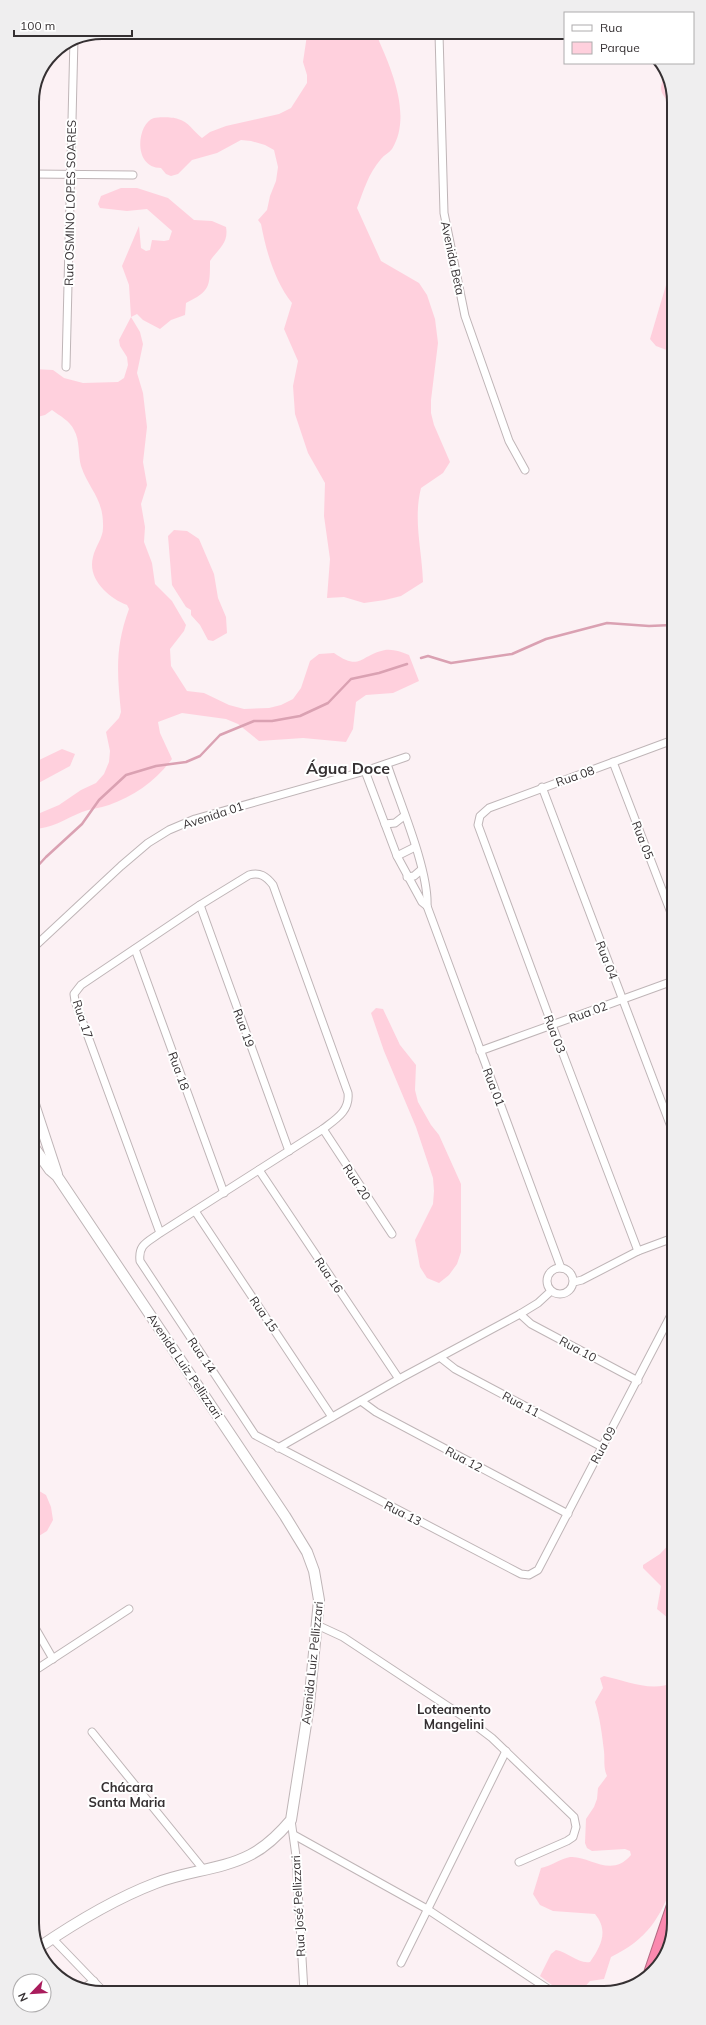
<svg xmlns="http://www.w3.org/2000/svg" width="706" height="2025" viewBox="0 0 706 2025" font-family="Mulish,sans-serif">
  <rect width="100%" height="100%" fill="#fcf1f4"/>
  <g fill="#ffd0dd">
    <path d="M376,34c14,32 37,81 16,115 -3,4 -8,6 -11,10 -13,15 -17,31 -24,49l24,53 38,22 8,12 8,24 3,24 -7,57v13l3,12 16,37 -7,11 -22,15c-8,32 1,62 2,94l-22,14 -16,4 -21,3 -20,-6 -17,1 3,-39 -6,-43 1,-33 -17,-30 -13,-39 -2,-28 5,-25 -14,-32 8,-26c-17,-21 -26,-52 -31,-79l-3,-4 9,-10 3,-14 6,-15 2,-14 -4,-17 -9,-5 -14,-4 -10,-1 -24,13 -25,7 -14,14 -7,2 -5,-2 -5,-6c-29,0 -24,-45 -7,-50 5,-1 19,-1 24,1 10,2 16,13 24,19l8,-6 16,-6 53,-12 12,-6 16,-25v-8l-4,-13 4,-27z"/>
    <path d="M661,67l11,17v21c-21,-20 -4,-18 -11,-38z"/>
    <path d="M121,188h16l31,10 26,22 18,1 14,6c3,16 -8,22 -16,34 0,26 0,30 -24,42l-1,12 -14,5 -11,9 -17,-9 -6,-6 -6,3 9,15 3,12 -6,29 6,20 4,34 -4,35 4,23 -6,19 4,23 -1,15 8,21 3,21 17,17 14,24 -2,6 -14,18 1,17 16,25 17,2 25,12 15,4 25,-1 12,-3 12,-6 8,-11 9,-27 9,-7 15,-1c27,19 26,2 51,-3 9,-1 16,2 24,5l10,26 -26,12 -27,2 -10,7 -3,27 -7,13 -43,-4 -44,3 -21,-17 -12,-5 -44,-6 -24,9 2,11 12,26c-16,22 -38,37 -63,46 -9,3 -19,4 -27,7 -17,7 -31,17 -49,17v-13l26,-11 22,-15 15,-7 8,-9 5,-12 1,-11 -4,-19 13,-14 2,-6c-4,-39 -6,-65 8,-103l-2,-4c-18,-7 -40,-26 -34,-48 2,-10 10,-19 10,-29 1,-30 -14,-38 -22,-62 -3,-11 -1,-26 -7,-36 -4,-9 -14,-14 -22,-20l-7,5 -12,3 -1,-49 21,1 11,8 19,5 35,-1 6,-4 4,-13 -1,-8 -7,-11 -1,-6 12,-23 -2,-32 -7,-19 17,-40 2,22 5,3 4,-1 2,-10 12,1 5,-1 3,-9 -25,-22 -20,2 -27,-3 -2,-4 3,-8z"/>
    <polygon points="672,265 672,352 656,346 650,339"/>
    <polygon points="174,530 187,531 199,539 214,574 218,598 226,617 227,633 213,641 208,640 200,625 191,615 191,610 186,607 172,585 168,536"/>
    <polygon points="62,749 75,754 70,766 33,786 33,763"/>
    <polygon points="376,1008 383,1009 400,1045 416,1065 415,1090 418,1102 431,1125 439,1135 461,1184 461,1252 457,1264 449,1275 439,1283 427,1278 420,1267 415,1240 433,1204 434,1191 433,1178 416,1127 384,1051 371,1013"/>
    <polygon points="34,1488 46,1495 51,1507 53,1520 47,1531 34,1539"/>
    <polygon points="674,1539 674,1623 657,1609 661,1586 643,1568 643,1565 660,1554"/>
    <path d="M604,1676c22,5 49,17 70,6v199c-14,37 -26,58 -63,76l-7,22 -14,2 -9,10h-21l-20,-15 11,-22 5,-4c12,2 22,14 34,12 11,-16 19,-31 5,-48l-42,-3 -13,-6 -7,-11 8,-26c10,-2 19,-9 29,-11 19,-2 41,22 61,-2l-1,-4 -5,-2 -33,2 -5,-3 -2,-5 1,-24 8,-12 3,-8 1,-11 9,-12c-4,-9 -2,-16 -3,-25 -2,-17 -4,-33 -9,-49l8,-14 -3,-10z"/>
  </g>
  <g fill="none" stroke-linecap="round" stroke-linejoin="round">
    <g stroke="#daa1b2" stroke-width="2.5">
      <polyline points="421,658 428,656 451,663 512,654 546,639 607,623 649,626 672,625"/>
      <polyline points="33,871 46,857 82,824 99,800 126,775 156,766 186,762 200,756 220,735 254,721 272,721 300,716 328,703 351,679 379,673 407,664"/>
    </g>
    <g stroke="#bfb5b7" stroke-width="9">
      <g id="street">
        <polyline points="439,34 444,213 465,316 509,441 525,470"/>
        <polyline points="32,174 133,175"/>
        <polyline points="66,367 74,38"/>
        <polyline points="613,762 673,918"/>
        <path d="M387,764c12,37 42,106 40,142l134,362"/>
        <polyline points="365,771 397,856 422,902 427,906"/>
        <polyline points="542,787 673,1132"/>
        <polyline points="385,824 395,823 404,816"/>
        <polyline points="397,856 415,847"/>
        <polyline points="407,877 414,876 421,870"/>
        <polyline points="200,905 289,1151"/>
        <polyline points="33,948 121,866 148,843 169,830 195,819 365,771 406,757"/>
        <polyline points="135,949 224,1193"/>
        <polyline points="480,1051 673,981"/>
        <polyline points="323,1129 392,1234"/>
        <polyline points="259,1170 399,1379"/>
        <polyline points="195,1211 332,1417"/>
        <path d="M160,1233l-85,-232 -1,-7 7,-9 119,-80 49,-30c11,-3 17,1 24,10l75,208c2,18 -12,26 -25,36l-163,104c-12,9 -22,11 -20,28l115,174 266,139 8,1 9,-5 135,-259"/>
        <polyline points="638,1251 552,1025 478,825 480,816 489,808 673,740"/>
        <circle cx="560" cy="1281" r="13"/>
        <polyline points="574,1282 582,1280 638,1251 673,1238"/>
        <polyline points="520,1314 531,1324 638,1381"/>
        <polyline points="441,1358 455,1369 602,1447"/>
        <polyline points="361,1401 376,1412 568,1514"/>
        <polyline points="278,1448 399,1379 520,1314 538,1303 551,1291"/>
        <polyline points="317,1625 343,1637 467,1719 492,1738 574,1817 576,1827 573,1837 567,1841 519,1862"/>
        <polyline points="34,1626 53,1659"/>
        <polyline points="34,1671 129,1609"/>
        <polyline points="92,1732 203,1869"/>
        <polyline points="291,1820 296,1856 304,1992"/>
        <polyline points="294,1835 427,1909 551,1991"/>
        <polyline points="52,1938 105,1993"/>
        <polyline points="401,1963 506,1751"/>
        <polyline points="84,1988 94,1981"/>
      </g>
    </g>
    <g stroke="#bfb5b7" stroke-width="12">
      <g id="secondary">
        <polyline points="33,1101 57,1174"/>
        <path d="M33,1146l17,24 7,6 228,340 22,36 7,19 5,29 -10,105 -18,115c-11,13 -25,27 -41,35 -29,15 -64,16 -94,28 -42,16 -80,39 -118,65"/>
      </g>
    </g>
    <g stroke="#b56a83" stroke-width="15">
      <polyline id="highway" points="651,1972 674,1904"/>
    </g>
    <use href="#street" stroke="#fff" stroke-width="7"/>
    <use href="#secondary" stroke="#fff" stroke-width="10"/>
    <use href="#highway" stroke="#fa89af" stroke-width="13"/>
  </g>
  <g text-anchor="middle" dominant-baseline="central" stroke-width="4" stroke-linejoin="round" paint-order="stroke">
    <g font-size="12" fill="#353032" stroke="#fff">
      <text transform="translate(70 203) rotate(-89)">Rua OSMINO LOPES SOARES</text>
      <text transform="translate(453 258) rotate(78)">Avenida Beta</text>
      <text transform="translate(575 776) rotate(-19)">Rua 08</text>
      <text transform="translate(213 815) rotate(-18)">Avenida 01</text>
      <text transform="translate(643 840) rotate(69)">Rua 05</text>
      <text transform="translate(607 960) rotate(69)">Rua 04</text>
      <text transform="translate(588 1012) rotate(-20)">Rua 02</text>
      <text transform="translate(83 1019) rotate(72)">Rua 17</text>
      <text transform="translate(244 1028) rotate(70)">Rua 19</text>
      <text transform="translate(555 1034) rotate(69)">Rua 03</text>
      <text transform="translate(179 1071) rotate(70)">Rua 18</text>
      <text transform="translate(494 1087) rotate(69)">Rua 01</text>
      <text transform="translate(357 1182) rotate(57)">Rua 20</text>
      <text transform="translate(329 1275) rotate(56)">Rua 16</text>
      <text transform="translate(264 1314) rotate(56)">Rua 15</text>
      <text transform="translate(578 1349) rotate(28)">Rua 10</text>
      <text transform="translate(202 1355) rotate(56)">Rua 14</text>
      <text transform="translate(185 1366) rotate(56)">Avenida Luiz Pellizzari</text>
      <text transform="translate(521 1404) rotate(28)">Rua 11</text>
      <text transform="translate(603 1445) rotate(-62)">Rua 09</text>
      <text transform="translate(464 1459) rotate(28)">Rua 12</text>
      <text transform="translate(403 1513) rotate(27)">Rua 13</text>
      <text transform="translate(312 1663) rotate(-84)">Avenida Luiz Pellizzari</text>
      <text transform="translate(298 1906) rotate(-93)">Rua José Pellizzari</text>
    </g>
    <g font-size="13" font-weight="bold" fill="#353032" stroke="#fff">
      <text x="454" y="1709">Loteamento<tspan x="454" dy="15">Mangelini</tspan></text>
      <text x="127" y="1787">Chácara<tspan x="127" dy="15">Santa Maria</tspan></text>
    </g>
    <g font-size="16" font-weight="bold" fill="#353032" stroke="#fff">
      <text x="348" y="768">Água Doce</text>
    </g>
  </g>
  <path d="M0 0H706V2025H0ZM102 39H604A63 63 0 0 1 667 102V1923A63 63 0 0 1 604 1986H102A63 63 0 0 1 39 1923V102A63 63 0 0 1 102 39Z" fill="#efeeef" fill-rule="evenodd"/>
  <path fill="none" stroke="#353032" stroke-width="2" d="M102 39H604A63 63 0 0 1 667 102V1923A63 63 0 0 1 604 1986H102A63 63 0 0 1 39 1923V102A63 63 0 0 1 102 39Z"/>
  <rect x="564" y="12" width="130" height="52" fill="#ffffff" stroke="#aeacad"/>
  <rect x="572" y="25" width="20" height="6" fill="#ffffff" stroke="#aeacad"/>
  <text x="600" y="32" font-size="12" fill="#353032">Rua</text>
  <rect x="572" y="42" width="20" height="12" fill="#ffd0dd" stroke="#aeacad"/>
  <text x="600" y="52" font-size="12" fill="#353032">Parque</text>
  <g transform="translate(32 1993) rotate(245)"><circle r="19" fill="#ffffff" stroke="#aeacad"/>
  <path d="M0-3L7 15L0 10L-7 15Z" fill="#a91c5c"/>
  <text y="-6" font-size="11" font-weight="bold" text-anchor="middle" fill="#353032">N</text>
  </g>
  <path d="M14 30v6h118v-6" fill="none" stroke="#353032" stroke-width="2"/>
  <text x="20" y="30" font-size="12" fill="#353032" stroke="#ffffff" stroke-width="3" paint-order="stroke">100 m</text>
</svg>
